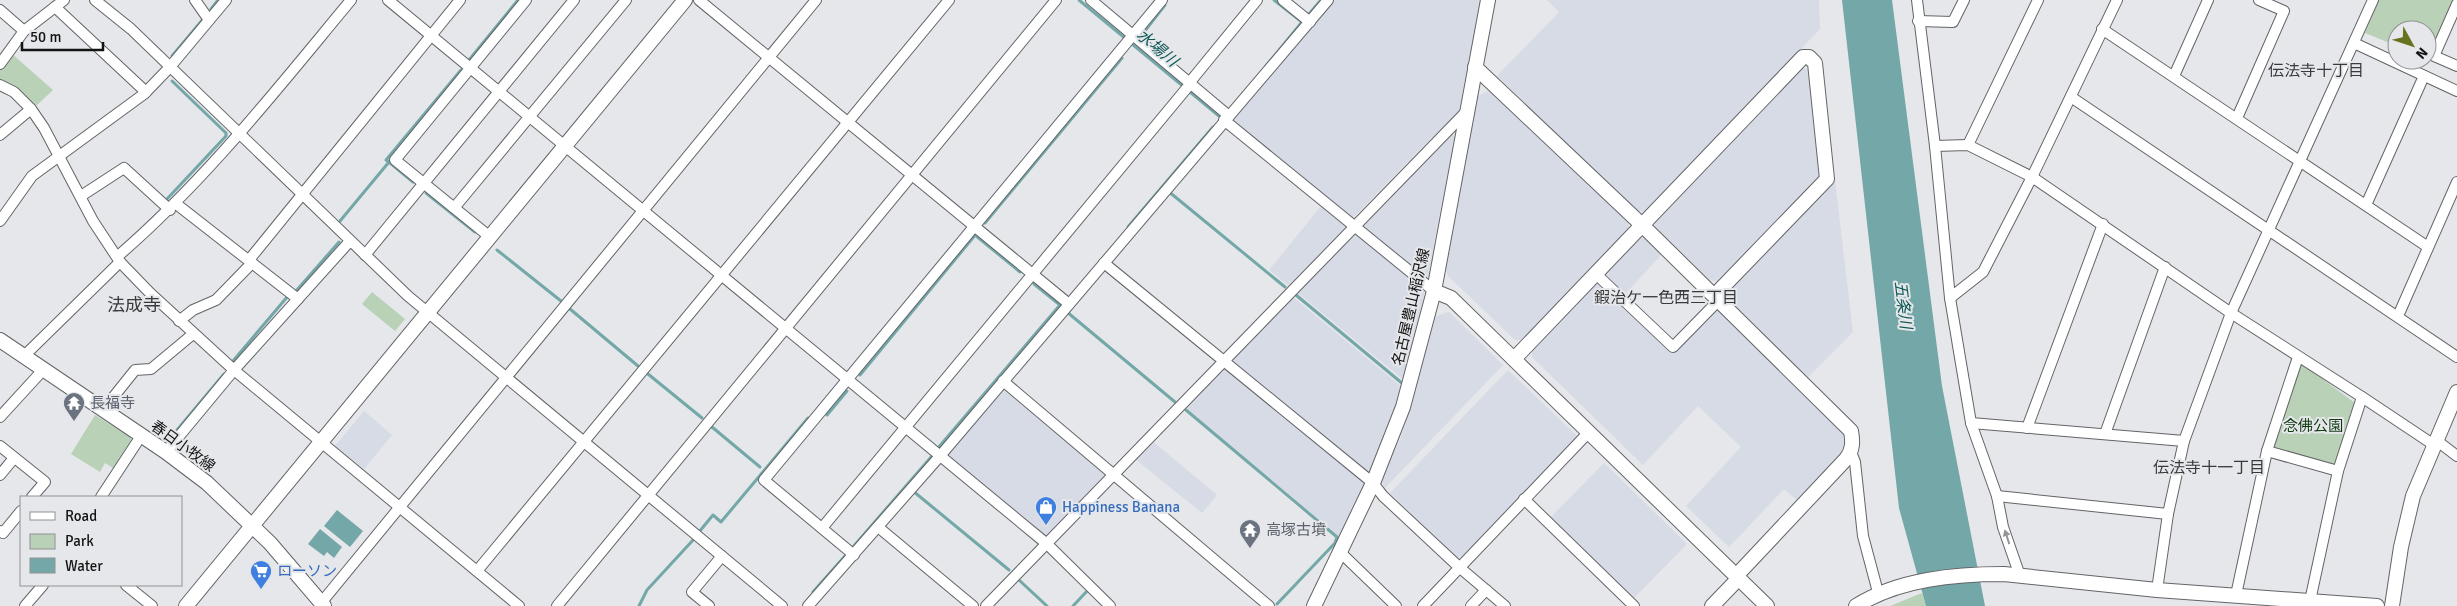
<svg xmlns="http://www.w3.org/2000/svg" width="2457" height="606" viewBox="0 0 2457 606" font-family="Signika,'Noto Sans JP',sans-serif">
  <rect width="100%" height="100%" fill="#e5e7ea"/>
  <g fill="#d7dbe5">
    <polygon points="1333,0 1481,0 1459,113 1435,139 1432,137 1351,220 1230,120"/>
    <polygon points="1547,0 1819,0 1820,29 1646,212 1636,211 1497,76 1559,12"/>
    <polygon points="1802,68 1810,70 1820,172 1818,180 1720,281 1711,281 1655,229 1655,221"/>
    <polygon points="1492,90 1628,222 1629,230 1523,340 1515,340 1448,276 1444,261 1474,97"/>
    <polygon points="1452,135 1455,136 1427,280 1362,227"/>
    <polygon points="1835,181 1853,332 1808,377 1728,299 1728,291"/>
    <polygon points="1322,205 1347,225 1346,230 1289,286 1269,270"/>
    <polygon points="1355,234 1358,234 1425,290 1405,381 1298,293"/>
    <polygon points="1638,238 1647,238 1663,253 1624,295 1606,278 1606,273"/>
    <polygon points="1594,284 1598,284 1672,354 1714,310 1720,310 1843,429 1846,443 1843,454 1798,501 1784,489 1729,547 1686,506 1741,447 1698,406 1643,465 1532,357 1532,349"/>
    <polygon points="1293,297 1403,388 1370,475 1234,364 1234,358"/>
    <polygon points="1449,312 1503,365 1385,488 1381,479 1401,437 1413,401 1433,317"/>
    <polygon points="1224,366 1366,483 1340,537 1184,406"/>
    <polygon points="1508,370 1576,435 1576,441 1464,557 1456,557 1390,493"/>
    <polygon points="1003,386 1106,471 1106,476 1047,536 1043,536 944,455"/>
    <polygon points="364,411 392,435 364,469 335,446"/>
    <polygon points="1151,440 1217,495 1202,513 1134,458"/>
    <polygon points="1604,463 1687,544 1634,598 1551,517"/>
  </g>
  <g fill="#b9d1b6">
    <polygon points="2379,0 2453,0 2427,57 2427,30 2397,30 2397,46 2365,33"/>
    <polygon points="12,54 53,90 37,105 32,104 0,80 0,68"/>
    <polygon points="372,292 405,319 395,331 362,304"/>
    <polygon points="2301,363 2355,403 2334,467 2271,449"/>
    <polygon points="95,415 130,437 131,440 113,468 105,463 100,472 71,454"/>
    <polygon points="1922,593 1926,606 1890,606"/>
  </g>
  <g fill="#74a7a7">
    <polygon points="1842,0 1892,0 1942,386 1985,606 1926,606 1899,508"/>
    <polygon points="337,510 363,531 350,547 324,526"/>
    <polygon points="320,529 342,547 334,558 327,552 324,556 308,544"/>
  </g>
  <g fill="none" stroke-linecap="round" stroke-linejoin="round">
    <g stroke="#74a7a7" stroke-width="3">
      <polyline points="1079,0 1219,116"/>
      <polyline points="211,9 218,0"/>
      <polyline points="1309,14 1321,0"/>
      <polyline points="1144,32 1165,5"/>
      <polyline points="172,56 204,18"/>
      <polyline points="469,60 518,0"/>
      <polyline points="1266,66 1302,22 1274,0"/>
      <polyline points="389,162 413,182"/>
      <polyline points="1168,191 1285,287"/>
      <polyline points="426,193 475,232"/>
      <polyline points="167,199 226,136 226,133 172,81"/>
      <polyline points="340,221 389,162 386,160 461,70"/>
      <polyline points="985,223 1122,58"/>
      <polyline points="1128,227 1213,127"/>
      <polyline points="975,235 1020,272"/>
      <polyline points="497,250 561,301"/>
      <polyline points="296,291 339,242"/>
      <polyline points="1296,295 1403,384"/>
      <polyline points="570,309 638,366"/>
      <polyline points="1067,312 1175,402"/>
      <polyline points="233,361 288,296"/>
      <polyline points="648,374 702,418"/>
      <polyline points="860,375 976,234"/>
      <polyline points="1186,410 1337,537 1335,543 1277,604"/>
      <polyline points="827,415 847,391"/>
      <polyline points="712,427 760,467"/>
      <polyline points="167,442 224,374"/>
      <polyline points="938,448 1060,305 1034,284"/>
      <polyline points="913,491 1009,570"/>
      <polyline points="699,532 713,515 721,522 808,418"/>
      <polyline points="853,547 932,456"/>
      <polyline points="1019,580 1047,606"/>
      <polyline points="813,592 845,556"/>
      <polyline points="639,606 647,590 694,539"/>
      <polyline points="1073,606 1088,590"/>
    </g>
    <g stroke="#636467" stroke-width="12">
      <g id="street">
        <polyline points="95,0 131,29 408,296 782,606"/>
        <polyline points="195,0 209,20"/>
        <polyline points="388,0 1047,544 1110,606"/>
        <polyline points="699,0 1069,304"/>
        <polyline points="1091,0 1229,116"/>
        <polyline points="1283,0 1310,22"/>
        <polyline points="1917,0 1935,146 1950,298 1971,423 1997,496 2003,527 2020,576"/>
        <polyline points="2457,4 2434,56 2457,66"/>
        <polyline points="55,7 146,92"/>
        <polyline points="0,10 24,31"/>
        <polyline points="1918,21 1953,22 1964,0"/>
        <polyline points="2102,29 2428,247"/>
        <polyline points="2354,43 2457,91"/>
        <polyline points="0,64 24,31 64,0"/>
        <polyline points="2174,76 2208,0"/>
        <polyline points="1190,82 1257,0"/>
        <polyline points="0,85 14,92 31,109 44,128 93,221 120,262 150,293 234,370 519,606"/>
        <polyline points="2071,97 2457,357"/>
        <polyline points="2237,118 2284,11 2259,0"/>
        <polyline points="1224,120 1434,291"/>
        <polyline points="0,135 31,109"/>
        <polyline points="1968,145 2038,0"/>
        <polyline points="1935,146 1968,145 2032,177 2231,313 2362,397 2338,471 2267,451"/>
        <polyline points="81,196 124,168 170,210"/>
        <polyline points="175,203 298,299"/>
        <polyline points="2366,205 2424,76"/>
        <polyline points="454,208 626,0"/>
        <polyline points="0,221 32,176 144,94 170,67 226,0"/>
        <polyline points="490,237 395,160 526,0"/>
        <polyline points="365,255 574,0"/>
        <path d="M118,256c88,-76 159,-167 233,-256"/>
        <polyline points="249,260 460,0"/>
        <polyline points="1104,263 1373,483 1383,496 1459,567 1505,606"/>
        <polyline points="1596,274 1673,347 1719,300"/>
        <polyline points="1950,298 1983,272 2032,177 2117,0"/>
        <polyline points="2398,316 2457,182"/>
        <polyline points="179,321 193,310 216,300 252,263"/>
        <polyline points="23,357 120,262"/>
        <polyline points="1003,381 1269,606"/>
        <polyline points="2362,397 2434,445"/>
        <polyline points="103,410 135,370 151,369 193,334"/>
        <polyline points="0,417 43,370"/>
        <polyline points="1971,423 2184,441"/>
        <polyline points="2027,428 2103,224"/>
        <polyline points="2105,434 2165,267"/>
        <polyline points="2436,440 2457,456"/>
        <polyline points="0,446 45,482 32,497"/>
        <polyline points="166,452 234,370 350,241"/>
        <polyline points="1851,452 1855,462 1863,536 1879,596"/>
        <polyline points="0,475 14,458"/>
        <polyline points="1997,496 2168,514"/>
        <polyline points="101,497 141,436"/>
        <polyline points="1524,499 1634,606"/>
        <polyline points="878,527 973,606"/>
        <polyline points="822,528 1191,83"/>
        <polyline points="0,531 3,533 21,511"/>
        <polyline points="1340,552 1396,606"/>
        <polyline points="854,555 764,480 1162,0"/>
        <polyline points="477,571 949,0"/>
        <polyline points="126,585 152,606"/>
        <polyline points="2157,590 2168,514 2184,441 2231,313 2373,0"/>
        <polyline points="2236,595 2267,451 2298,357"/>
        <polyline points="2310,601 2338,471"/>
        <polyline points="321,603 816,0"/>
        <polyline points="25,606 43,585"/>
        <polyline points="557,606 1056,0"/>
        <polyline points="709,606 692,592 722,556"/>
        <polyline points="808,606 940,456 1328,0"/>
        <polyline points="986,606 1465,113"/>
        <polyline points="1423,606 1589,432"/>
        <polyline points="1471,606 1486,590"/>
      </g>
    </g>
    <g stroke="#636467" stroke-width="16">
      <g id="secondary">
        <path d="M1475,67l167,158 209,206c2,11 2,19 -5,28l-110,117"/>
        <polyline points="1434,291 1451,298 1767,606"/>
        <polyline points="0,340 166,452 207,483 270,543 324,606"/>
        <polyline points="1514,359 1803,57 1809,57 1815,63 1827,179 1715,295"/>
        <polyline points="186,606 685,0"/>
        <polyline points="1314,606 1373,483 1403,407 1434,291 1488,0"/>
        <polyline points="1712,606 1739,578"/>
        <path d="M1856,606c43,-27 99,-32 148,-32l153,16 220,16"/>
        <polyline points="2392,606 2401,547 2413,496 2457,392"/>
      </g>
    </g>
    <use href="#street" stroke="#fff" stroke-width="10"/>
    <use href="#secondary" stroke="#fff" stroke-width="14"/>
  </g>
  <defs><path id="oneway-solid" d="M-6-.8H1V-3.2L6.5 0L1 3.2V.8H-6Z" transform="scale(1.25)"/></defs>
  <use fill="#959595" href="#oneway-solid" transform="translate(2007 537) rotate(-108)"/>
  <defs>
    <g id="temple-pin" transform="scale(1.125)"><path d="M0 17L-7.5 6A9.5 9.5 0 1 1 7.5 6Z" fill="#6b7280" stroke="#e5e7ea"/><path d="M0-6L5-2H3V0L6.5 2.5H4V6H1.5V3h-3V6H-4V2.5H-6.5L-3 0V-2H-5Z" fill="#fff"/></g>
    <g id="shop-pin" transform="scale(1.125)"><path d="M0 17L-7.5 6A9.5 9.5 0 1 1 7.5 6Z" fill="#3f7fe0" stroke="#e5e7ea"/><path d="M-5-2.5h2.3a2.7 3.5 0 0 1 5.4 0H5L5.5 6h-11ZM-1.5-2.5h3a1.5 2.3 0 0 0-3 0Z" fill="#fff"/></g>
    <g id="supermarket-pin" transform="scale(1.125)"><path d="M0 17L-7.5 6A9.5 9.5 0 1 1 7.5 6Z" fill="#3f7fe0" stroke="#e5e7ea"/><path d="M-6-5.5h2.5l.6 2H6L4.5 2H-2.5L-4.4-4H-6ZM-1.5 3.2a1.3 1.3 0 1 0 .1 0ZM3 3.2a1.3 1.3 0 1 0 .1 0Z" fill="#fff"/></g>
  </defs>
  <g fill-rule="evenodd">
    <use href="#temple-pin" x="74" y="403"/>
    <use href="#shop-pin" x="1046" y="507"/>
    <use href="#temple-pin" x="1250" y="530"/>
    <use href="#supermarket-pin" x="261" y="571"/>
  </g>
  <g text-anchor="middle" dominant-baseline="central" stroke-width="4" stroke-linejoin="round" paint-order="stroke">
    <g font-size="15" fill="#131314" stroke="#e5e7ea">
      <text transform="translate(1411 307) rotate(-77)">名古屋豊山稲沢線</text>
      <text transform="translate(183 446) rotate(36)">春日小牧線</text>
    </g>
    <g font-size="15" fill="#5b616d" stroke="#e5e7ea" text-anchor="start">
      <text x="90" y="403">長福寺</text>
      <text x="1266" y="530">高塚古墳</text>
    </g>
    <g font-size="15" fill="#103a10" stroke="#e5e7ea">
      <text x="2313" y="426">念佛公園</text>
    </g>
    <g font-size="15" fill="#366cbe" stroke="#e5e7ea" text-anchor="start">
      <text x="1062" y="507">Happiness Banana</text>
      <text x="277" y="571">ローソン</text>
    </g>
    <g font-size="16" font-style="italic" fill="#105a5a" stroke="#e5e7ea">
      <text transform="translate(1157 48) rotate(40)">水場川</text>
      <text transform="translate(1903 305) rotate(83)">五条川</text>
    </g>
    <g font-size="16" fill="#393a3c" stroke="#e5e7ea">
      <text x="2316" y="71">伝法寺十丁目</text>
      <text x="1666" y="298">鍜治ケ一色西三丁目</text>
      <text x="2209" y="468">伝法寺十一丁目</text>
    </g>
    <g font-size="18" fill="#393a3c" stroke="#e5e7ea">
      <text x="134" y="305">法成寺</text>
    </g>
  </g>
  <rect x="20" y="496" width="162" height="90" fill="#e5e7ea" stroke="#919294"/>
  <rect x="30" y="512" width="25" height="8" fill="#ffffff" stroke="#919294"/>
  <text x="65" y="521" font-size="15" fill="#131314">Road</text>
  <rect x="30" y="534" width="25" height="15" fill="#b9d1b6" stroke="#919294"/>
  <text x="65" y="546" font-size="15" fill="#131314">Park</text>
  <rect x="30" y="558" width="25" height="15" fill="#74a7a7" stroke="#919294"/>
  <text x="65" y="571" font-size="15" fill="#131314">Water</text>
  <g transform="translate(2412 45) rotate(130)"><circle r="24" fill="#e5e7ea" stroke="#919294"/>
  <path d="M0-4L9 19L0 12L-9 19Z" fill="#66721d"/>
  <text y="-8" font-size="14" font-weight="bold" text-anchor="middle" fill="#131314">N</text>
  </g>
  <path d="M22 42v8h81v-8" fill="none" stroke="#131314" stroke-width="2.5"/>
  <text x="30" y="42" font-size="15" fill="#131314" stroke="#e5e7ea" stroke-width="4" paint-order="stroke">50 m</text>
</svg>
